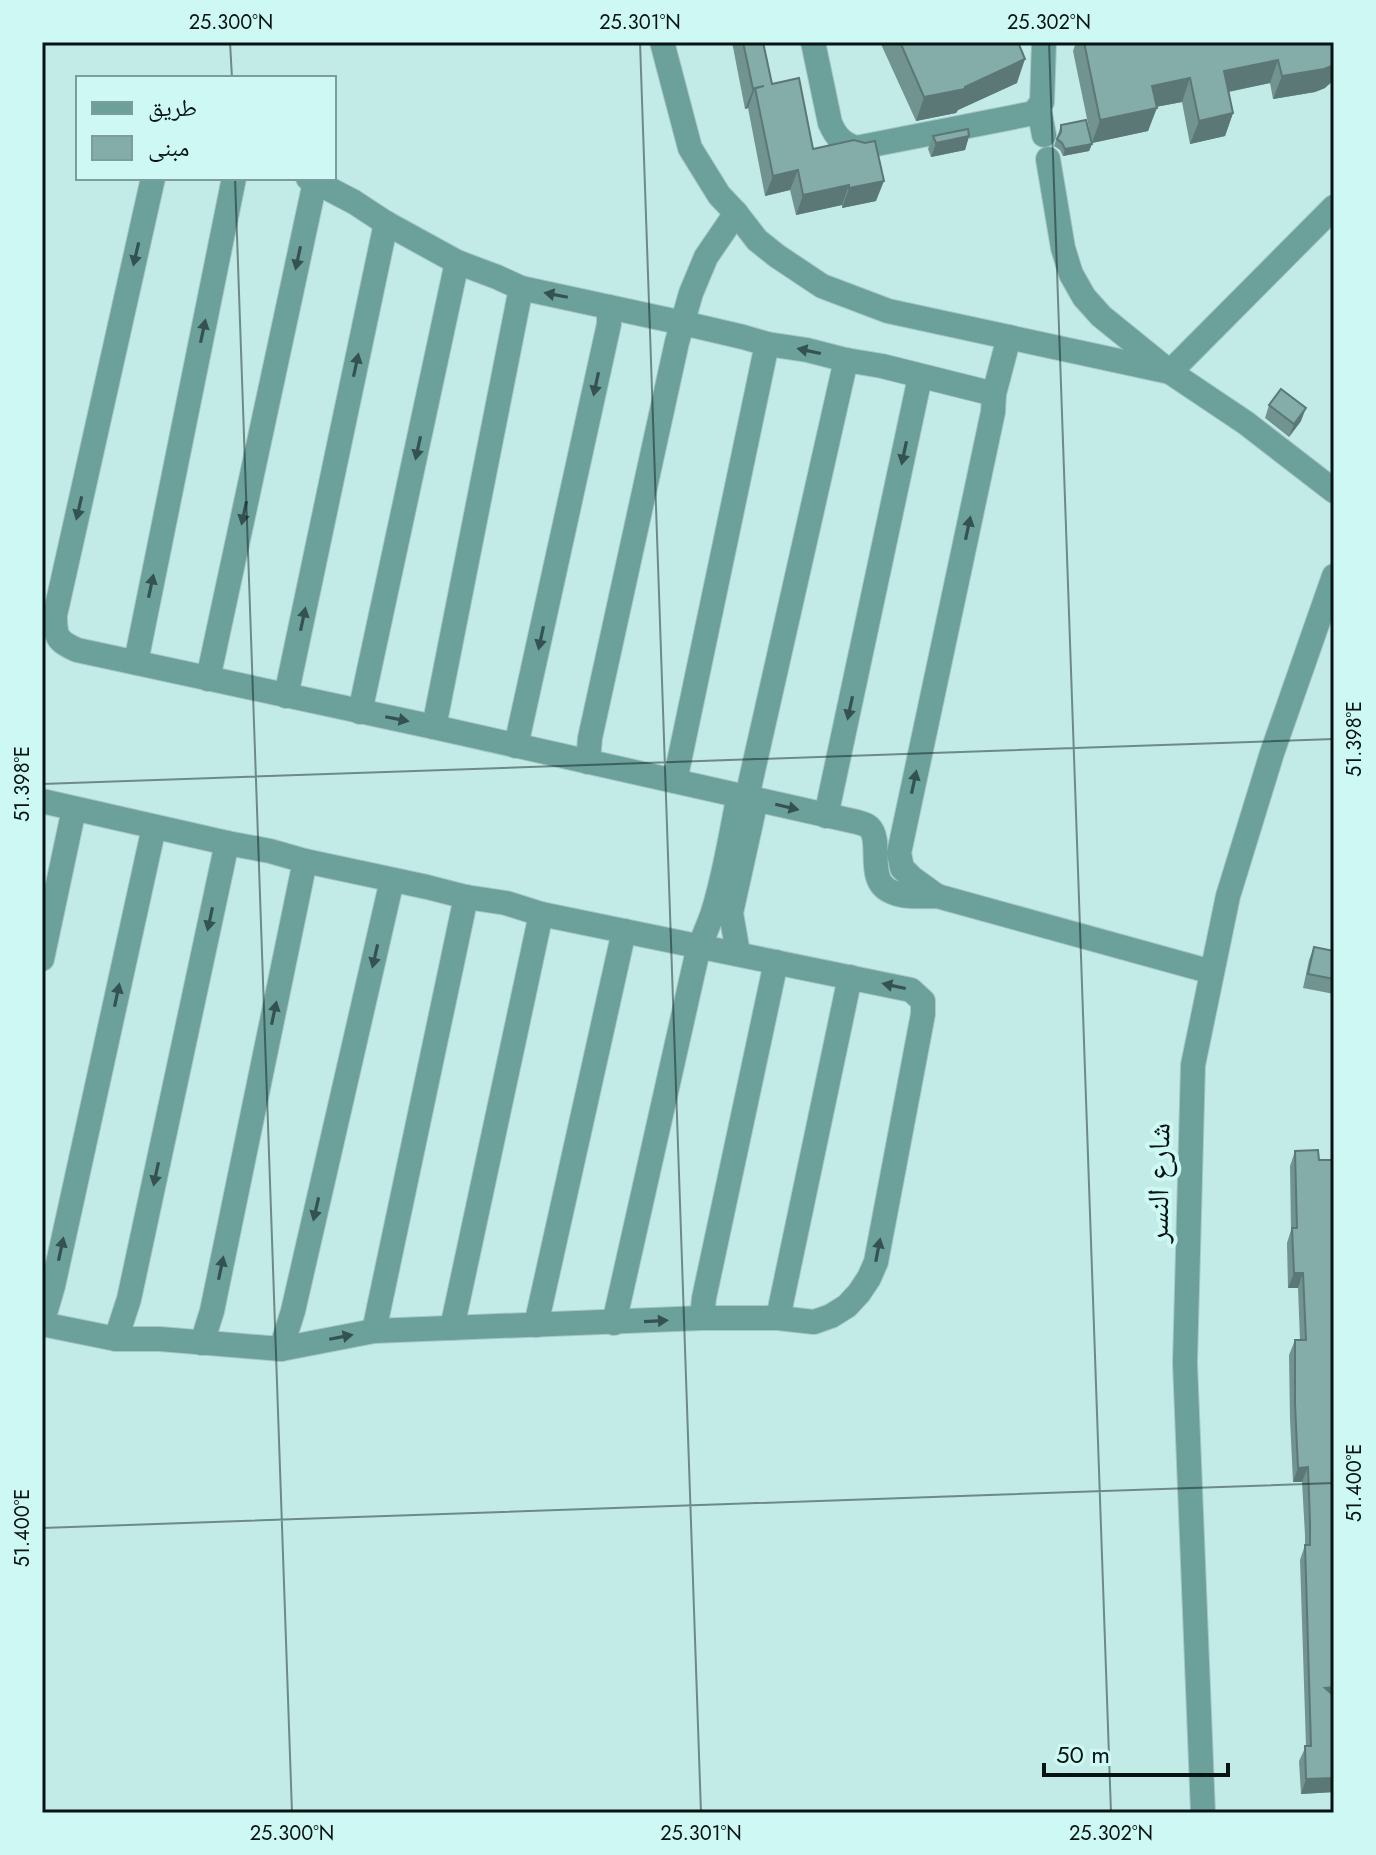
<svg xmlns="http://www.w3.org/2000/svg" width="1376" height="1855" viewBox="0 0 1376 1855" font-family="Jost,'Noto Naskh Arabic',sans-serif">
  <rect width="100%" height="100%" fill="#c2ebe7"/>
  <g fill="none" stroke-linecap="round" stroke-linejoin="round">
    <g stroke="#a4c8c5" stroke-width="26">
      <g id="minor">
        <polyline points="662,42 690,148 719,195 736,213 757,240 777,256 822,286 888,311 1170,372 1334,207"/>
        <path d="M813,42l17,81c6,14 12,20 26,25l178,-35 8,-11 2,-60"/>
        <polyline points="1039,109 1044,135"/>
        <polyline points="1048,159 1063,248 1071,274 1084,297 1101,316 1170,372 1246,423 1334,491"/>
        <path d="M153,178l-98,437c0,22 2,26 22,35l357,77 423,95c4,1 10,3 12,5 15,14 -5,54 23,65 13,6 31,4 45,4l275,76"/>
        <polyline points="308,178 354,202 386,223 457,262 497,277 521,288 683,323 743,337 767,344 807,350 846,360 882,366 994,394"/>
        <polyline points="136,662 234,178"/>
        <polyline points="208,679 315,182"/>
        <polyline points="286,696 386,223"/>
        <polyline points="360,712 457,262"/>
        <polyline points="434,727 521,288"/>
        <polyline points="516,746 609,324 609,307"/>
        <polyline points="588,762 590,738 677,342 691,293 706,257 736,213"/>
        <polyline points="675,781 767,344"/>
        <polyline points="747,797 846,360"/>
        <polyline points="42,801 227,843 270,851 305,861 427,887 466,897 506,903 541,914 911,990 923,1001 923,1014 876,1262 869,1278 859,1293 847,1306 831,1316 814,1322 778,1318 702,1318 374,1331 281,1349 160,1339 116,1339 42,1324 53,1286 154,827"/>
        <polyline points="826,816 920,377"/>
        <polyline points="937,896 912,878 902,868 899,853 993,412 994,394 1009,337"/>
        <polyline points="738,953 731,913 756,800"/>
        <polyline points="42,959 74,809"/>
        <polyline points="702,1318 704,1298 776,962"/>
        <polyline points="778,1318 850,977"/>
        <path d="M614,1323l82,-364c4,-17 12,-31 17,-47 12,-38 18,-79 26,-117"/>
        <polyline points="536,1325 624,931"/>
        <polyline points="452,1328 541,914"/>
        <polyline points="374,1331 466,897"/>
        <polyline points="116,1339 129,1299 227,843"/>
        <polyline points="202,1343 212,1311 305,861"/>
        <polyline points="281,1349 293,1311 392,880"/>
        <polyline points="1203,1813 1185,1363 1193,1065 1228,896 1272,753 1334,576"/>
      </g>
    </g>
    <use href="#minor" stroke="#6ca09b" stroke-width="24"/>
  </g>
  <g fill="#729490">
    <polygon points="732,42 777,42 764,45 772,84 813,149 876,201 842,208 842,205 796,215 790,190 765,196 748,108 745,109"/>
    <polygon points="880,42 1018,42 1017,83 958,110 956,113 916,121"/>
    <polygon points="1076,42 1334,42 1325,88 1315,92 1273,99 1270,83 1229,92 1233,113 1225,136 1190,144 1182,102 1156,107 1148,131 1092,143 1073,51"/>
    <polygon points="1061,125 1092,144 1089,151 1063,156 1060,150 1054,146"/>
    <polygon points="933,136 969,136 965,150 931,157 928,149"/>
    <polygon points="1269,405 1301,421 1289,437 1265,418"/>
    <polygon points="1314,947 1334,951 1334,994 1303,988 1309,960"/>
    <polygon points="1295,1151 1319,1160 1334,1160 1334,1792 1301,1794 1299,1761 1306,1746 1300,1560 1305,1545 1305,1535 1302,1482 1293,1482 1290,1419 1289,1355 1295,1340 1300,1340 1298,1288 1288,1288 1287,1243 1291,1230 1290,1166"/>
  </g>
  <g fill="#5c7876">
    <polygon points="755,42 777,42 753,48"/>
    <polygon points="1025,59 1017,83 958,110 956,113 916,121 924,97 965,87"/>
    <polygon points="1278,60 1270,83 1216,94 1224,71"/>
    <polygon points="1334,65 1334,80 1325,88 1315,92 1273,99 1282,76"/>
    <polygon points="1190,78 1182,102 1144,109 1152,86"/>
    <polygon points="755,88 748,108 745,109 753,89"/>
    <polygon points="1157,108 1148,131 1092,143 1100,120"/>
    <polygon points="1233,113 1225,136 1190,144 1199,121"/>
    <polygon points="969,136 965,150 931,157 936,143"/>
    <polygon points="1092,144 1089,151 1063,156 1065,149"/>
    <polygon points="798,170 790,190 765,196 773,176"/>
    <polygon points="884,181 876,201 842,208 849,188"/>
    <polygon points="849,185 842,205 796,215 803,195"/>
    <polygon points="1306,408 1301,421 1289,437 1294,424"/>
    <polygon points="1294,1273 1303,1273 1298,1288 1288,1288"/>
    <polygon points="1308,1467 1302,1482 1293,1482 1298,1468"/>
    <polygon points="1334,1687 1334,1702 1325,1688"/>
    <polygon points="1334,1778 1334,1792 1301,1794 1306,1779"/>
  </g>
  <g fill="#84aca8" stroke="#5c7876" stroke-width="2">
    <polygon points="743,42 763,42 772,84 799,78 813,149 854,140 865,143 875,141 884,181 849,188 849,185 803,195 798,170 773,176 755,88 764,86 753,89"/>
    <polygon points="900,42 1018,42 1025,59 965,87 965,89 924,97"/>
    <polygon points="1084,42 1334,42 1334,65 1324,69 1282,76 1278,60 1224,71 1233,113 1199,121 1190,78 1152,86 1157,108 1100,120"/>
    <polygon points="1086,120 1092,144 1065,149 1062,143 1057,139 1061,132 1061,125"/>
    <polygon points="968,129 969,136 936,143 933,136"/>
    <polygon points="1281,389 1306,408 1294,424 1269,405"/>
    <polygon points="1314,947 1334,951 1334,979 1308,974"/>
    <polygon points="1318,1150 1319,1160 1334,1160 1334,1687 1325,1688 1334,1696 1334,1778 1306,1779 1305,1746 1311,1746 1305,1545 1310,1545 1310,1521 1308,1467 1298,1468 1295,1404 1295,1340 1306,1340 1303,1273 1294,1273 1292,1228 1297,1228 1295,1151"/>
  </g>
  <defs><path id="oneway-solid" d="M-6-.8H1V-3.2L6.5 0L1 3.2V.8H-6Z" transform="scale(2)"/></defs>
  <g fill="#335250">
    <use href="#oneway-solid" transform="translate(136 254) rotate(103)"/>
    <use href="#oneway-solid" transform="translate(298 258) rotate(102)"/>
    <use href="#oneway-solid" transform="translate(556 295) rotate(-169)"/>
    <use href="#oneway-solid" transform="translate(203 331) rotate(-78)"/>
    <use href="#oneway-solid" transform="translate(809 351) rotate(-168)"/>
    <use href="#oneway-solid" transform="translate(356 365) rotate(-78)"/>
    <use href="#oneway-solid" transform="translate(596 384) rotate(102)"/>
    <use href="#oneway-solid" transform="translate(418 448) rotate(102)"/>
    <use href="#oneway-solid" transform="translate(904 453) rotate(102)"/>
    <use href="#oneway-solid" transform="translate(79 508) rotate(103)"/>
    <use href="#oneway-solid" transform="translate(244 513) rotate(102)"/>
    <use href="#oneway-solid" transform="translate(968 528) rotate(-78)"/>
    <use href="#oneway-solid" transform="translate(151 586) rotate(-78)"/>
    <use href="#oneway-solid" transform="translate(303 619) rotate(-78)"/>
    <use href="#oneway-solid" transform="translate(541 638) rotate(102)"/>
    <use href="#oneway-solid" transform="translate(850 708) rotate(102)"/>
    <use href="#oneway-solid" transform="translate(397 719) rotate(11)"/>
    <use href="#oneway-solid" transform="translate(914 782) rotate(-78)"/>
    <use href="#oneway-solid" transform="translate(787 807) rotate(13)"/>
    <use href="#oneway-solid" transform="translate(210 919) rotate(102)"/>
    <use href="#oneway-solid" transform="translate(375 956) rotate(103)"/>
    <use href="#oneway-solid" transform="translate(894 986) rotate(-168)"/>
    <use href="#oneway-solid" transform="translate(117 995) rotate(-78)"/>
    <use href="#oneway-solid" transform="translate(274 1013) rotate(-78)"/>
    <use href="#oneway-solid" transform="translate(156 1174) rotate(102)"/>
    <use href="#oneway-solid" transform="translate(316 1209) rotate(103)"/>
    <use href="#oneway-solid" transform="translate(61 1249) rotate(-78)"/>
    <use href="#oneway-solid" transform="translate(878 1250) rotate(-79)"/>
    <use href="#oneway-solid" transform="translate(221 1268) rotate(-78)"/>
    <use href="#oneway-solid" transform="translate(656 1321) rotate(-3)"/>
    <use href="#oneway-solid" transform="translate(341 1337) rotate(-11)"/>
  </g>
  <path fill="none" stroke="#051312" stroke-width="2" stroke-opacity="0.45" d="M230,42l2,36M640,42l61,1771M1049,42l62,1771M235,178l57,1635M42,784l1292,-45M42,1528l1292,-45"/>
  <g text-anchor="middle" dominant-baseline="central" stroke-width="8" stroke-linejoin="round" paint-order="stroke">
    <g font-size="30" fill="#051312" stroke="#cef8f4">
      <text transform="translate(1158 1183) rotate(-89)">شارع النسر</text>
    </g>
  </g>
  <rect width="1376" height="1855" fill="none" stroke="#cef8f4" stroke-width="88"/>
  <rect x="76" y="76" width="260" height="104" fill="#cef8f4" stroke="#7e9c9a" stroke-width="2"/>
  <rect x="92" y="102" width="40" height="12" fill="#6ca09b" stroke="#7e9c9a" stroke-width="2"/>
  <text x="148" y="116" font-size="24" fill="#051312">طريق</text>
  <rect x="92" y="136" width="40" height="24" fill="#84aca8" stroke="#7e9c9a" stroke-width="2"/>
  <text x="148" y="156" font-size="24" fill="#051312">مبنى</text>
  <path d="M1044 1763v12h184v-12" fill="none" stroke="#051312" stroke-width="4"/>
  <text x="1056" y="1763" font-size="24" fill="#051312" stroke="#cef8f4" stroke-width="6" paint-order="stroke">50 m</text>
  <rect x="44" y="44" width="1288" height="1767" fill="none" stroke="#051312" stroke-width="3"/>
  <g font-size="20" text-anchor="middle" fill="#051312">
    <text x="231" y="29">25.300°N</text>
    <text x="640" y="29">25.301°N</text>
    <text x="1049" y="29">25.302°N</text>
    <text transform="translate(1354 739) rotate(-90)" y="7">51.398°E</text>
    <text transform="translate(22 784) rotate(-90)" y="7">51.398°E</text>
    <text transform="translate(1354 1483) rotate(-90)" y="7">51.400°E</text>
    <text transform="translate(22 1528) rotate(-90)" y="7">51.400°E</text>
    <text x="292" y="1840">25.300°N</text>
    <text x="701" y="1840">25.301°N</text>
    <text x="1111" y="1840">25.302°N</text>
  </g>
</svg>
